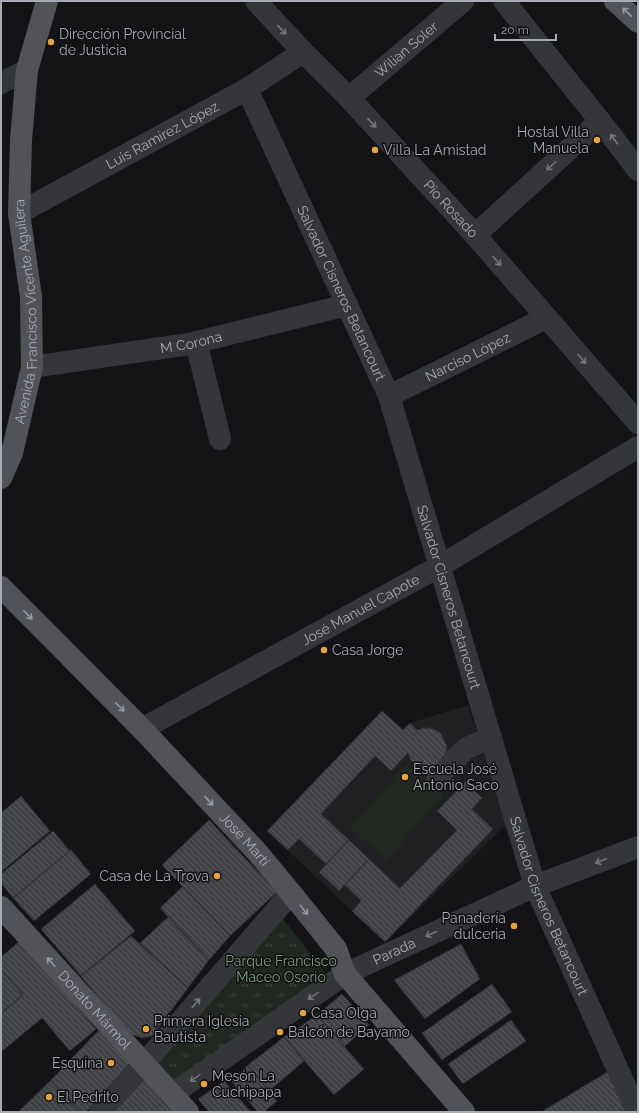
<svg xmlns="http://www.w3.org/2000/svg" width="639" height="1113" viewBox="0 0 639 1113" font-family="Raleway,sans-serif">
  <defs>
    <pattern id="park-tufts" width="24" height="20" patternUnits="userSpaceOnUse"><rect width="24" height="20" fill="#202821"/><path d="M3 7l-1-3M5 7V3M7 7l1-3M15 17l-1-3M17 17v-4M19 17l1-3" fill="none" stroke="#3d443f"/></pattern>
    <pattern id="building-back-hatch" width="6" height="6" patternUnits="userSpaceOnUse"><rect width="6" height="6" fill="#404245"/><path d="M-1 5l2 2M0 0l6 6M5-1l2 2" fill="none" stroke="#595b5e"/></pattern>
  </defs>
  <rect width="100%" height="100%" fill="#141416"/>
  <polygon fill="#202022" points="468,705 506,825 385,942 267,831 382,711 403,730 410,723"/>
  <polygon fill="#202821" points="407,764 444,796 386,860 350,827"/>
  <polygon fill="url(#park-tufts)" points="283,919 327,975 175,1082 156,1061"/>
  <g fill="url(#building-back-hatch)" stroke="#2e2e31">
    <polygon points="382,711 403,730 410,723 417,730 423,728 430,728 436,730 441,734 447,746 446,752 444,759 439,763 427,768 421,767 415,764 410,759 408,753 391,771 375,756 321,814 349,840 326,864 299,839 288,850 267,831"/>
    <polygon points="465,782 482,798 472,809 493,829 385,942 352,911 361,901 345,885 369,859 400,888 457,830 437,811"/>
    <polygon points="21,796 50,831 1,872 1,813"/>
    <polygon points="209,820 277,892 230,936 162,865"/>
    <polygon points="53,831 70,851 13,898 1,883 1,874"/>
    <polygon points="349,840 369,859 339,891 319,872"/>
    <polygon points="71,850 91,874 34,921 13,898"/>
    <polygon points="95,884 135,931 81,976 41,929"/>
    <polygon points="183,886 230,936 209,960 160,908"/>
    <polygon points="168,917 209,960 188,988 140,943"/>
    <polygon points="131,936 188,988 152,1036 142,1038 127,1033 81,976"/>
    <polygon points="21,940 96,1029 70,1051 42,1018 1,1052 1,1013 23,995 1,969 1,957"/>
    <polygon points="461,944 480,979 425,1019 394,980"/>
    <polygon points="1,969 23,995 1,1013"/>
    <polygon points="492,984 512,1012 442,1060 422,1033"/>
    <polygon points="342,994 369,1025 344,1047 317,1015"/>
    <polygon points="317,1015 364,1069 334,1095 284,1037"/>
    <polygon points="511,1020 526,1041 463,1084 448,1064"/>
    <polygon points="99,1030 130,1063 86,1112 80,1112 50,1081"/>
    <polygon points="284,1037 304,1061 269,1091 248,1065"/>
    <polygon points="248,1065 277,1101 264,1112 258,1112 231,1081"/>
    <polygon points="609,1071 627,1110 624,1112 541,1112"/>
    <polygon points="146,1076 177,1112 111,1112"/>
    <polygon points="50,1081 80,1112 18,1112"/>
    <polygon points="224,1081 251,1112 209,1112 198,1099"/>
  </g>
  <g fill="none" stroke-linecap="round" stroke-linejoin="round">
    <g stroke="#35363a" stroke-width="22">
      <path id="s1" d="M256,1l47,51 46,46 126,137 163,188"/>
      <polyline points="504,1 600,121 638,170"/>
      <polyline points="1,83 27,70"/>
      <path id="s2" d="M247,89l142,307 146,490 102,226"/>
      <path id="s3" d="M349,98l114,-97"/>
      <path id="s4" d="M19,213l228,-124 56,-37"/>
      <polyline points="475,235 600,121"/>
      <polyline points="196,342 220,439"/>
      <path id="s5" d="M32,367l157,-23 158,-39"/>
      <path id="s6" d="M389,396l157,-78"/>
      <path id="s7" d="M142,729l298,-163 198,-119"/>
      <polyline points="437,779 465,749 491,737"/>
      <path id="s8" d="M171,1095l174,-121 190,-88 103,-39"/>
      <polyline points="100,1112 143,1065 291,893"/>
    </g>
    <g stroke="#515359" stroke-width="22">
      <polyline points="615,1 638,22"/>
      <path id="s9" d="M1,478l11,-25 20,-86 -1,-70 -12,-84 2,-73 6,-70 20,-69"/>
      <path id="s10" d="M1,587l141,142 115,123 34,41 45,56 9,25 119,138"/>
      <path id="s11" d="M1,907l187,205"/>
    </g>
  </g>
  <defs><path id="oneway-shaft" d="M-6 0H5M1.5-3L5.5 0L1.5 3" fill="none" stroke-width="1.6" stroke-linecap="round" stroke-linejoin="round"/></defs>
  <g stroke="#959aa3">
    <use href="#oneway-shaft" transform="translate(627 12) rotate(-137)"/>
    <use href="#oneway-shaft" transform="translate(28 615) rotate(45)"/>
    <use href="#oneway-shaft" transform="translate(120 707) rotate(45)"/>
    <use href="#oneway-shaft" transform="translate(209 801) rotate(47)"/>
    <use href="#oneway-shaft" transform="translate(304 910) rotate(52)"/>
    <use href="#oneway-shaft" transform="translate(51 962) rotate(-132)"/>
  </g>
  <g stroke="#73777e">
    <use href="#oneway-shaft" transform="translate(282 30) rotate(47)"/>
    <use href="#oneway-shaft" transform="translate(372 123) rotate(47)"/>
    <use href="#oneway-shaft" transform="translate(614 139) rotate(-127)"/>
    <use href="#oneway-shaft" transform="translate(551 166) rotate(138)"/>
    <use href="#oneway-shaft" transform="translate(497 261) rotate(49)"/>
    <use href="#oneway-shaft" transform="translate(582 359) rotate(49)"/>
    <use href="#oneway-shaft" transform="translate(601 861) rotate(159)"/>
    <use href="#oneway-shaft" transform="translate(431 934) rotate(155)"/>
    <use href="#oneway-shaft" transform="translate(313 996) rotate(145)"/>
    <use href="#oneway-shaft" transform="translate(196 1003) rotate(-49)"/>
    <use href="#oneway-shaft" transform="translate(195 1078) rotate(145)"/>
  </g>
  <g fill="#e7a43a" stroke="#0f0f10" stroke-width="1.5">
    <circle cx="51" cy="42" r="4"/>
    <circle cx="597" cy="140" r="4"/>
    <circle cx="375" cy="150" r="4"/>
    <circle cx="324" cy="650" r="4"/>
    <circle cx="405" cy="777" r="4"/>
    <circle cx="217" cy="876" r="4"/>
    <circle cx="514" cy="926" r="4"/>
    <circle cx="303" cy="1013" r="4"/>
    <circle cx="146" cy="1029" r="4"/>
    <circle cx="280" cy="1032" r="4"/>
    <circle cx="111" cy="1063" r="4"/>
    <circle cx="204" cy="1084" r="4"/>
    <circle cx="49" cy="1097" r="4"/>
  </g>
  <g text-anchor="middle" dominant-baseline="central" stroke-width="3" stroke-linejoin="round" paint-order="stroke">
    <g font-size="14" fill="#a6acb5" stroke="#0f0f10" text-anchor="start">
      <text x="59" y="34">Dirección Provincial<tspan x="59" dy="16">de Justicia</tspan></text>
      <text x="589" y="132" text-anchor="end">Hostal Villa<tspan x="589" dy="16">Manuela</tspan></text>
      <text x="383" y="150">Villa La Amistad</text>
      <text x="332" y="650">Casa Jorge</text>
      <text x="413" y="769">Escuela José<tspan x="413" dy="16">Antonio Saco</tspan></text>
      <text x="209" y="876" text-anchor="end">Casa de La Trova</text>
      <text x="506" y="918" text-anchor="end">Panadería<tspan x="506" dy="16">dulceria</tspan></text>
      <text x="311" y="1013">Casa Olga</text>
      <text x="154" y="1021">Primera Iglesia<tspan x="154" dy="16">Bautista</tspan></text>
      <text x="288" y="1032">Balcón de Bayamo</text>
      <text x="103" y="1063" text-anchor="end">Esquina</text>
      <text x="212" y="1076">Mesón La<tspan x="212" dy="16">Cuchipapa</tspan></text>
      <text x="57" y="1097">El Pedrito</text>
    </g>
    <g font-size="14" fill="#a6acb5" stroke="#0f0f10">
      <text stroke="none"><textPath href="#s3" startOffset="75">Wilian Soler</textPath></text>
      <text stroke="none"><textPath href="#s4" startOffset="163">Luis Ramírez López</textPath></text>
      <text stroke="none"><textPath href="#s1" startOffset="285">Pio Rosado</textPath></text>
      <text stroke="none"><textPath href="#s2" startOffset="225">Salvador Cisneros Betancourt</textPath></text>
      <text stroke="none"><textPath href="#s9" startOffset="171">Avenida Francisco Vicente Aguilera</textPath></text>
      <text stroke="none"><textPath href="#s5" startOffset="161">M Corona</textPath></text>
      <text stroke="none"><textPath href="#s6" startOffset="88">Narciso López</textPath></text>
      <text stroke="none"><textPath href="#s2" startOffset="548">Salvador Cisneros Betancourt</textPath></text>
      <text stroke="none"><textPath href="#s7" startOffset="249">José Manuel Capote</textPath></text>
      <text stroke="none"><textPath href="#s10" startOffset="351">José Martí</textPath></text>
      <text stroke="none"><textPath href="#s2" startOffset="873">Salvador Cisneros Betancourt</textPath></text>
      <text stroke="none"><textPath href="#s8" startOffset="266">Parada</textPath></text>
      <text stroke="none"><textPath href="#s11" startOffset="139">Donato Mármol</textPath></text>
    </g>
    <g font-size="14" fill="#7e9f7f" stroke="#0f0f10">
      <text x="281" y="961">Parque Francisco<tspan x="281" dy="16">Maceo Osorio</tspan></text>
    </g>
  </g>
  <rect width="639" height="1113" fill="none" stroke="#a6acb5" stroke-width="4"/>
  <path d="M495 34v6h61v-6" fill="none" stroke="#a6acb5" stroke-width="2"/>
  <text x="501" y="34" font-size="12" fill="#a6acb5" stroke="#0f0f10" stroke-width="3" paint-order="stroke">20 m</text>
</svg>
